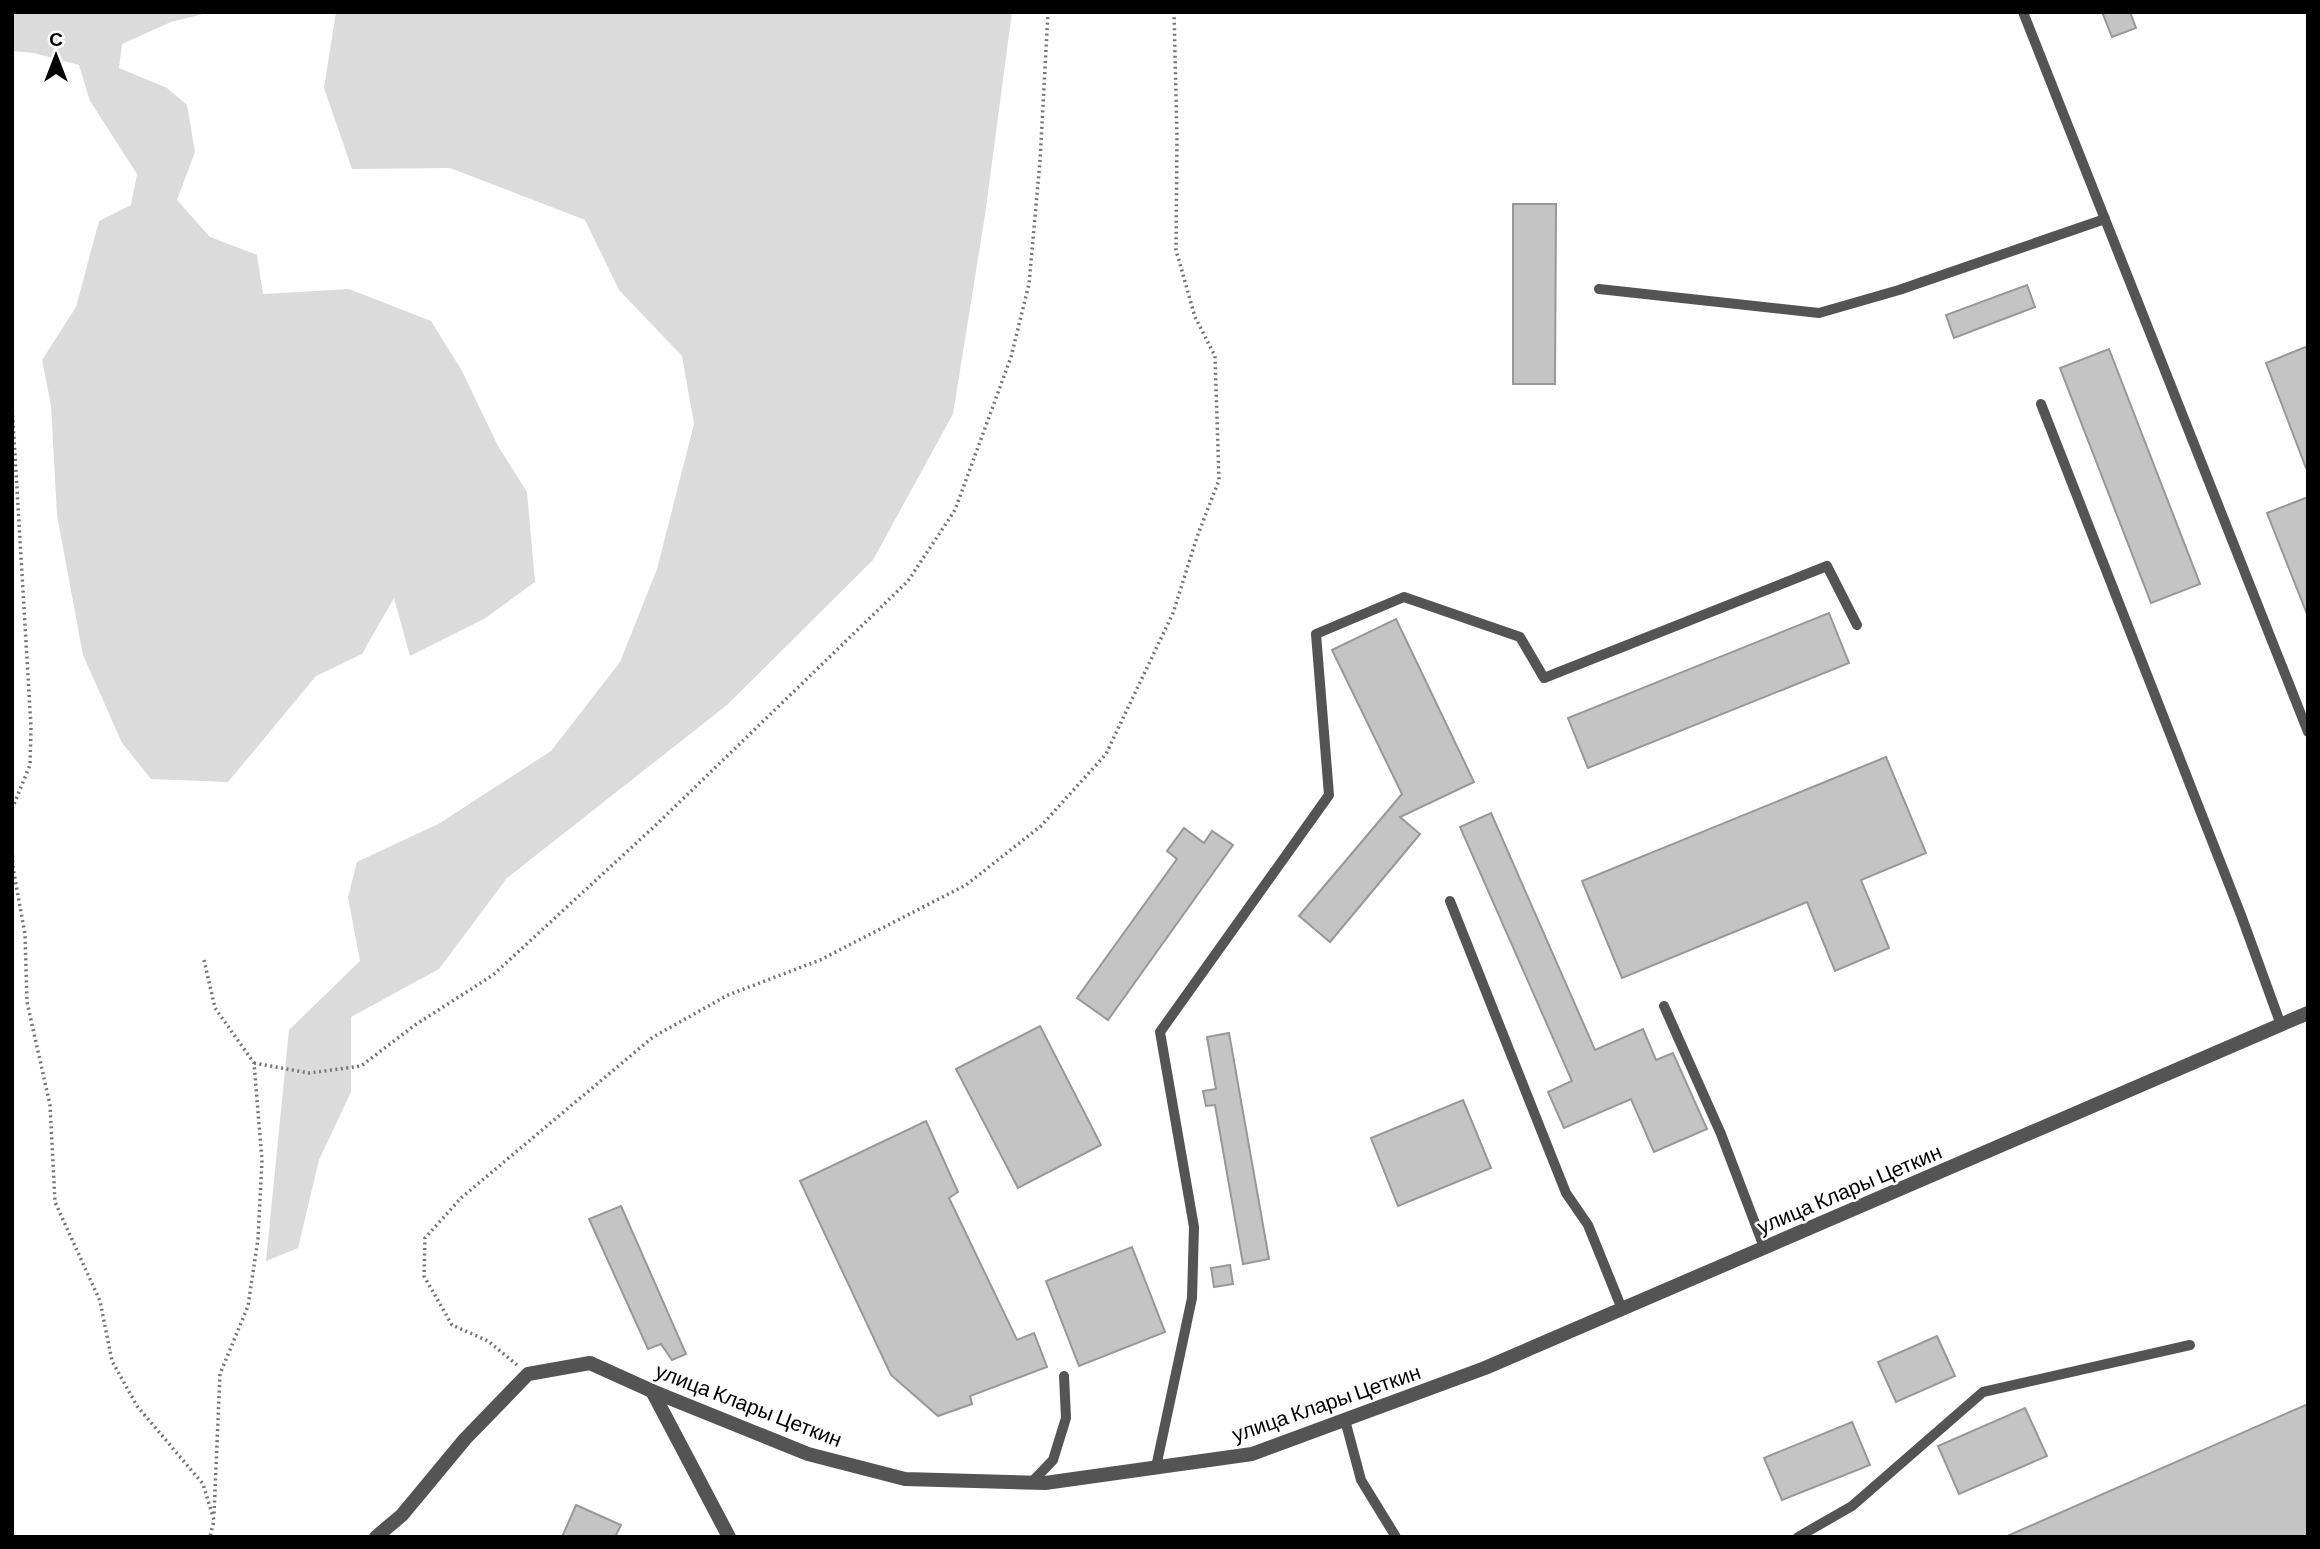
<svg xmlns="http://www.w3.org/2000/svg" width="2320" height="1549" viewBox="0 0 2320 1549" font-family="Barlow,sans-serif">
  <rect width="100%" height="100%" fill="#fff"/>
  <g fill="#dbdbdb">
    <polygon points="12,12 212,12 171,22 122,44 119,68 167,88 187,105 195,152 177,200 210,237 257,255 263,294 349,289 431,321 462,371 498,446 527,492 535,582 484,619 410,656 394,598 362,654 316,676 228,782 151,779 122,743 83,655 57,515 51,405 42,360 76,307 99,221 131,205 137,174 90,101 79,65 34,53 12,51"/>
    <polygon points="336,12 1012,12 985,215 953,414 873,560 727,705 507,878 439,969 351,1017 351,1092 319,1160 298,1248 266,1261 289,1030 360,961 348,897 357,862 440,823 551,751 620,662 657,569 694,424 682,356 619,290 585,220 450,168 352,169 324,88"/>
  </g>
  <g fill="#c4c4c4" stroke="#989898" stroke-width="2">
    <polygon points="2102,12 2130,12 2136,28 2112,37"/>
    <polygon points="1513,204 1556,204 1555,384 1513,384"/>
    <polygon points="2027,285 2035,307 1954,338 1946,315"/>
    <polygon points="2308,346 2308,468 2306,468 2266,363"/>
    <polygon points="2109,349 2200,584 2151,603 2060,368"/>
    <polygon points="2308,497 2308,614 2307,614 2267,513"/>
    <polygon points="1829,613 1849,663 1588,768 1568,718"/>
    <polygon points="1396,619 1474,782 1400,817 1420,834 1330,942 1299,916 1402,794 1332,650"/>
    <polygon points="1886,757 1926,853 1861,880 1889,948 1835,971 1807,902 1622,978 1582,881"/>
    <polygon points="1491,813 1595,1050 1643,1029 1656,1060 1673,1053 1707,1129 1654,1152 1631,1099 1564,1128 1548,1092 1572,1081 1460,827"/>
    <polygon points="1184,828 1204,843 1212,831 1233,845 1108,1020 1077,998 1177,859 1167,851"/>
    <polygon points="1040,1026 1101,1145 1018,1188 956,1069"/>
    <polygon points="1229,1033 1269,1259 1243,1264 1215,1105 1206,1106 1203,1091 1216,1089 1207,1037"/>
    <polygon points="1463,1100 1491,1168 1398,1206 1371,1138"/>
    <polygon points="926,1121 958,1192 949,1198 1017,1340 1034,1333 1047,1367 970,1396 972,1404 938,1416 891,1375 800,1181"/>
    <polygon points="621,1206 686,1354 672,1360 661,1344 648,1349 589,1219"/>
    <polygon points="1132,1247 1165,1332 1079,1366 1046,1281"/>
    <polygon points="1230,1265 1233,1284 1214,1287 1211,1268"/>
    <polygon points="1937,1336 1955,1376 1896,1402 1878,1362"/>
    <polygon points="2308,1404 2308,1537 2005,1537"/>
    <polygon points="2025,1408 2047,1456 1959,1494 1938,1446"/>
    <polygon points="1852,1422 1870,1465 1782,1500 1764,1458"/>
    <polygon points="576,1505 621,1525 615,1537 562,1537"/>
  </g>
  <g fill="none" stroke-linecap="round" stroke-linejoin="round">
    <g stroke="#767676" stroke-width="3.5" stroke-dasharray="2 3.5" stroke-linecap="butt">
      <polyline points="12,404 31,727 30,765 12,809"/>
      <polyline points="12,844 13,868 25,934 27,1002 50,1105 55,1202 100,1301 112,1361 137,1406 203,1484 214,1520 210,1537"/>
      <polyline points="204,960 215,1008 254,1063 262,1160 258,1239 248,1306 220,1374 214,1514"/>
      <polyline points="254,1063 309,1073 361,1066 415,1025 493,975 658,823 908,581 955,510 1011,357 1029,284 1040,161 1048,12"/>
      <polyline points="517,1365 488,1341 452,1325 424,1276 425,1238 461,1198 653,1037 728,995 820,960 966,885 1041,826 1106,754 1173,613 1197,537 1219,480 1215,356 1195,317 1176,250 1177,138 1174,12"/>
    </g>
    <g stroke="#545454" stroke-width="10">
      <polyline points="2023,12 2308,732"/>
      <polyline points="1599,289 1819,313 1899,290 2105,219"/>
      <polyline points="2041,404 2241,915 2281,1025"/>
      <polyline points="1450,901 1566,1193 1588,1225 1622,1309"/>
      <polyline points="1664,1006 1721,1134 1764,1247"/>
      <polyline points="1345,1420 1361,1480 1396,1537"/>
      <polyline points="1156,1467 1192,1298 1194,1227 1160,1032 1329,795 1316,634 1404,597 1520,637 1544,678 1827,566 1857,625"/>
      <polyline points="1031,1483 1053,1460 1066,1418 1064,1376"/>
      <polyline points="1798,1537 1852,1506 1983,1392 2190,1345"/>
    </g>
    <g stroke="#545454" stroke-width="14">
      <polyline points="652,1391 729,1537"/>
      <polyline points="376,1537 402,1515 465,1439 528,1374 590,1363 652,1391 808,1454 905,1479 1045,1483 1252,1454 1485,1368 2308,1013"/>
    </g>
  </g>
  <g text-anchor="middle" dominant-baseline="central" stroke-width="5" stroke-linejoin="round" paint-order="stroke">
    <g font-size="21" fill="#000" stroke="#fff">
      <text transform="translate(1849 1188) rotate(-23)">улица Клары Цеткин</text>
      <text transform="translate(1326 1402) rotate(-19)">улица Клары Цеткин</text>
      <text transform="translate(749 1404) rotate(21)">улица Клары Цеткин</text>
    </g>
  </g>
  <rect width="2320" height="1549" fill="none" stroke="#000000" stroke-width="28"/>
  <g transform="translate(56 56)" stroke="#ffffff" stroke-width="5" paint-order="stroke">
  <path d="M0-5L12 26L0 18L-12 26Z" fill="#000000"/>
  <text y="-10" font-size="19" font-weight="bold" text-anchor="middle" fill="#000000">С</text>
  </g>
</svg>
